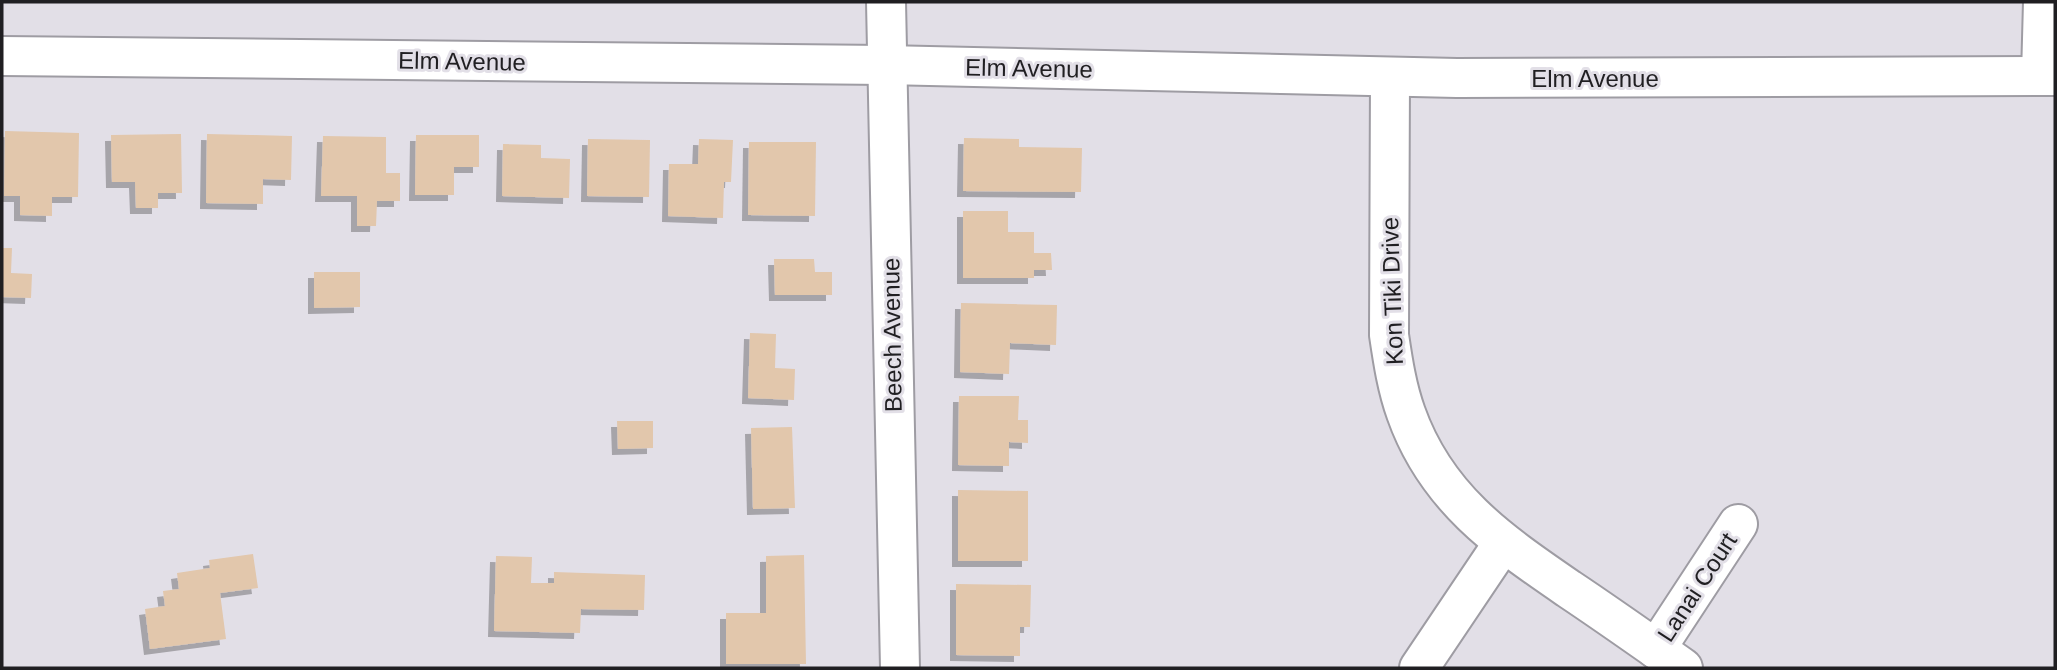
<svg xmlns="http://www.w3.org/2000/svg" width="2057" height="670" viewBox="0 0 2057 670" font-family="Arial,sans-serif">
  <defs>
    <filter id="shadow"><feDropShadow dx="-6" dy="6" stdDeviation="0" flood-color="#0004"/></filter>
  </defs>
  <rect width="100%" height="100%" fill="#e2dfe7"/>
  <g fill="#e2c7ac" filter="url(#shadow)">
    <polygon points="5,131 79,133 78,197 52,197 52,216 20,215 20,196 4,196"/>
    <polygon points="181,134 182,193 158,193 158,208 136,208 135,182 112,182 111,135"/>
    <polygon points="207,134 292,136 291,180 263,179 263,204 206,203"/>
    <polygon points="416,135 479,135 479,167 454,167 454,195 415,195"/>
    <polygon points="323,136 386,137 386,173 400,173 400,201 377,201 376,226 357,226 357,196 321,196"/>
    <polygon points="964,138 1019,139 1019,147 1082,148 1081,192 963,191"/>
    <polygon points="588,139 650,140 649,197 587,196"/>
    <polygon points="699,139 733,140 731,182 724,182 723,218 668,216 669,164 698,164"/>
    <polygon points="749,142 816,142 815,216 748,215"/>
    <polygon points="503,144 541,145 541,158 570,159 569,198 502,196"/>
    <polygon points="963,211 1008,211 1008,232 1034,232 1034,253 1051,253 1052,270 1034,270 1034,278 963,278"/>
    <polygon points="2,248 12,248 11,273 32,274 31,298 2,297"/>
    <polygon points="774,259 814,259 815,272 832,272 832,295 775,295"/>
    <polygon points="314,272 360,272 360,307 314,308"/>
    <polygon points="961,303 1057,305 1056,345 1010,343 1009,374 960,372"/>
    <polygon points="750,333 776,334 775,368 795,369 794,400 748,398"/>
    <polygon points="959,396 1019,396 1018,420 1028,420 1028,443 1009,442 1009,466 958,465"/>
    <polygon points="617,421 653,421 653,448 618,449"/>
    <polygon points="792,427 795,508 753,509 751,428"/>
    <polygon points="958,490 1028,491 1028,561 958,561"/>
    <polygon points="253,554 258,588 220,593 226,639 150,649 145,609 165,606 163,591 179,589 177,573 210,568 209,560"/>
    <polygon points="804,555 806,664 726,664 726,613 766,613 766,556"/>
    <polygon points="496,556 532,557 531,583 554,583 554,572 645,575 644,610 581,609 580,633 494,631"/>
    <polygon points="956,584 1031,585 1030,627 1020,627 1020,656 956,655"/>
  </g>
  <g fill="none" stroke-linecap="round" stroke-linejoin="round">
    <g stroke="#9e9ca3" stroke-width="42">
      <g id="minor">
        <polyline points="886,2 900,668"/>
        <polyline points="2,56 885,65 1457,78 2055,76"/>
        <polyline points="2041,76 2043,2"/>
        <path d="M1390,77l-1,258c4,27 8,53 17,78 30,85 93,128 163,176 39,26 77,53 114,79"/>
        <polyline points="1656,649 1738,524"/>
        <polyline points="1419,668 1503,543"/>
      </g>
    </g>
    <use href="#minor" stroke="#fff" stroke-width="38"/>
  </g>
  <g text-anchor="middle" dominant-baseline="central" stroke-width="6" stroke-linejoin="round" paint-order="stroke">
    <g font-size="24" fill="#201f22" stroke="#e2dfe7">
      <text transform="translate(462 61) rotate(1)">Elm Avenue</text>
      <text transform="translate(1029 68) rotate(1)">Elm Avenue</text>
      <text x="1595" y="78">Elm Avenue</text>
      <text transform="translate(1392 291) rotate(-92)">Kon Tiki Drive</text>
      <text transform="translate(892 335) rotate(-91)">Beech Avenue</text>
      <text transform="translate(1697 587) rotate(-57)">Lanai Court</text>
    </g>
  </g>
  <rect width="2057" height="670" fill="none" stroke="#201f22" stroke-width="7"/>
</svg>
